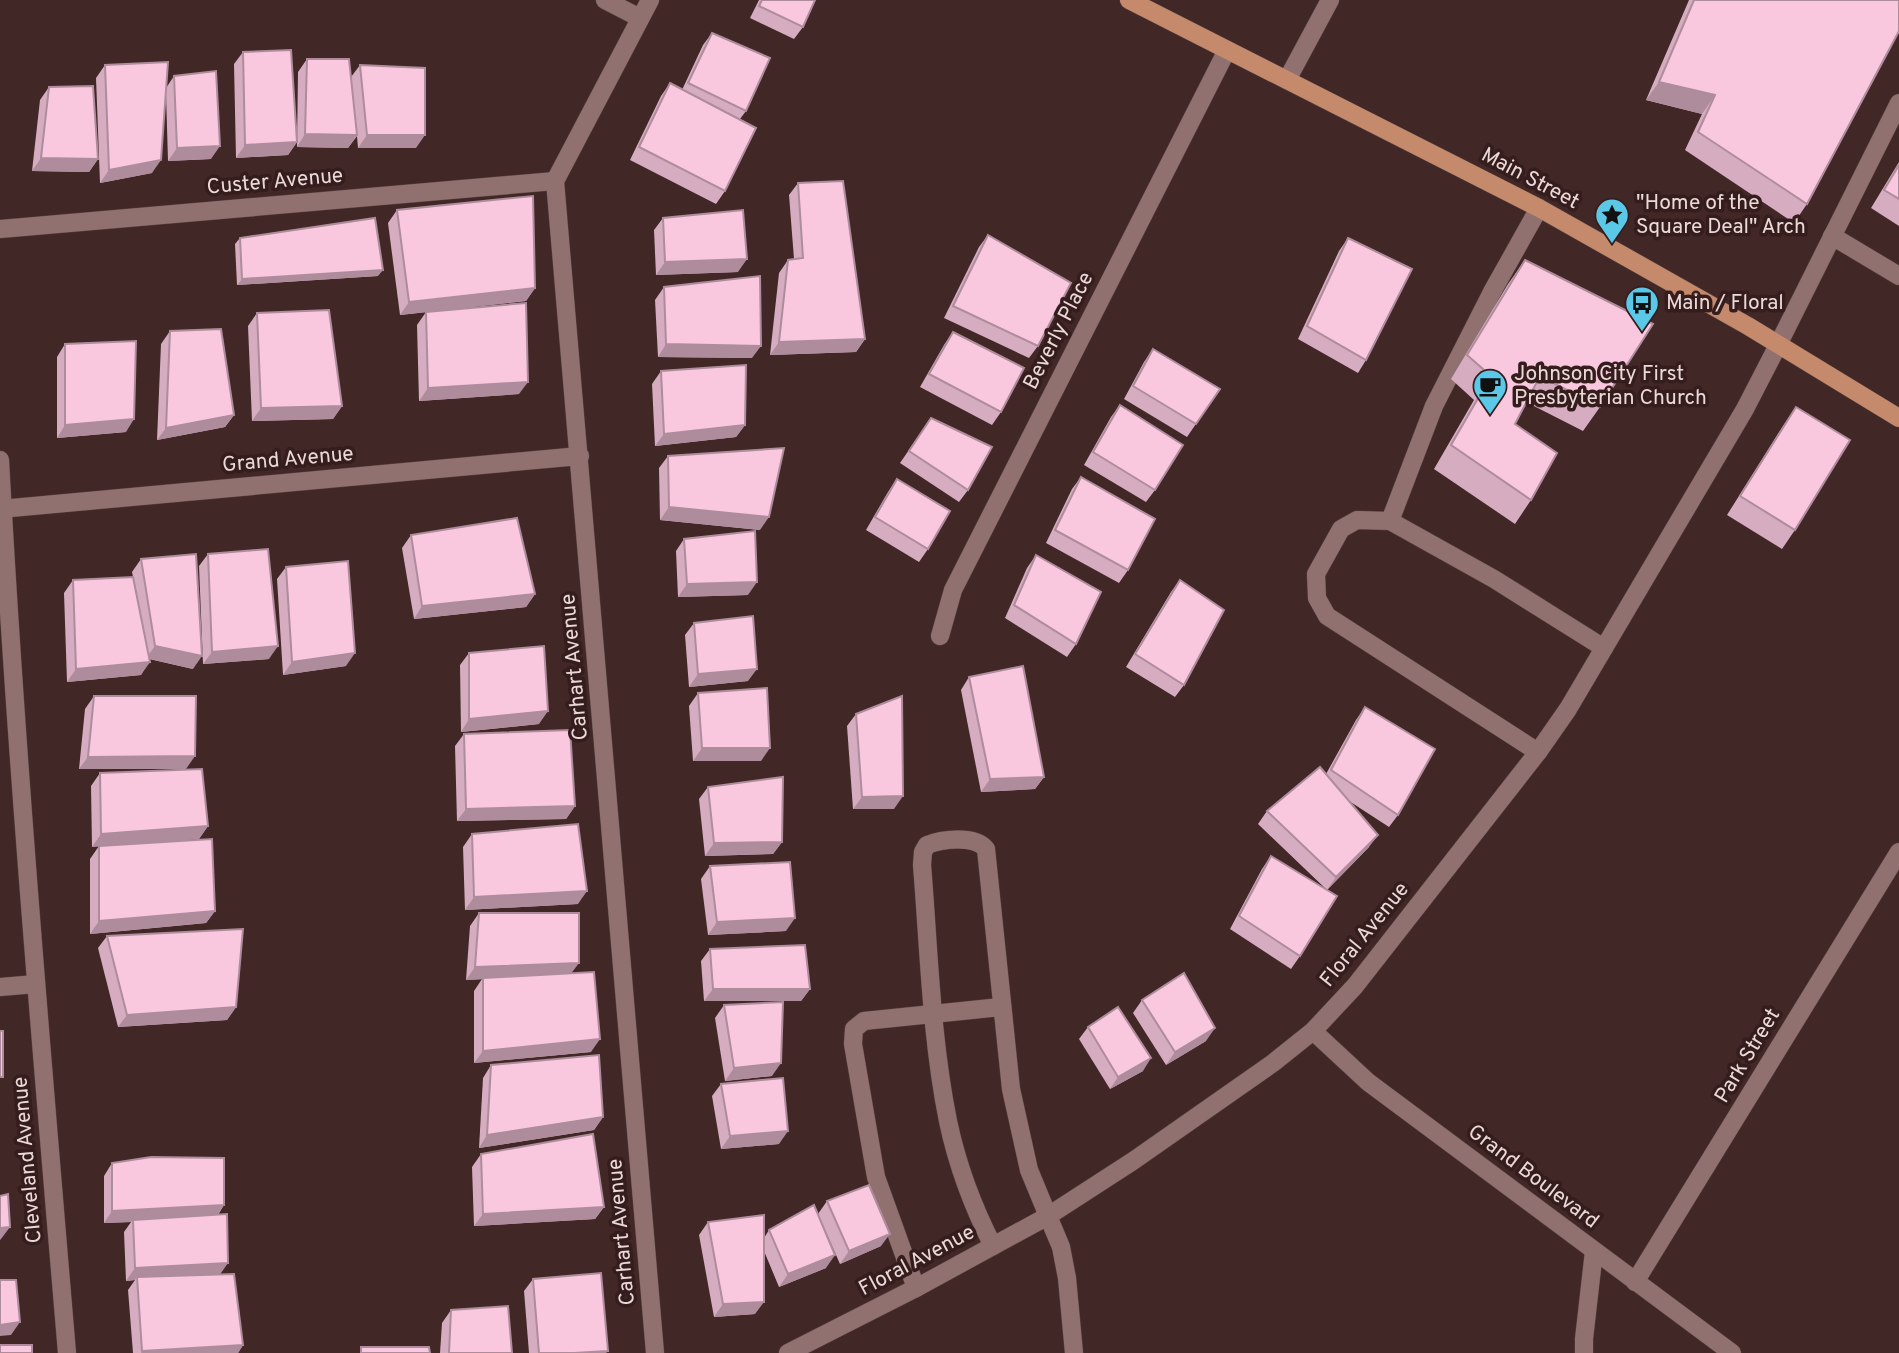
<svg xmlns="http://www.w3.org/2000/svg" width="1899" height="1353" viewBox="0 0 1899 1353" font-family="Overpass,sans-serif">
  <rect width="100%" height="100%" fill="#412726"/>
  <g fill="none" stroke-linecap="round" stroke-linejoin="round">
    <g stroke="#594443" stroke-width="19">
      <g id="lane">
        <polyline points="605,0 640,18"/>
        <polyline points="1287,80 1330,0"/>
        <polyline points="1832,236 1899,276"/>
        <polyline points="1390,521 1434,406 1492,292 1539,208"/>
        <polyline points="1538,752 1327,616 1317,598 1316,574 1341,529 1357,520 1390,521 1494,579 1604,648"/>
        <path d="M993,1246c-20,-39 -36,-82 -45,-125 -17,-84 -19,-171 -26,-256l1,-13 4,-7c15,-6 48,-10 59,4l25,240 18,81 19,46"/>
        <polyline points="916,1288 876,1177 853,1044 854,1029 864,1021 1001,1007"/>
      </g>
    </g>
    <g stroke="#594443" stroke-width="19">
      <g id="street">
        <polyline points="650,0 555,181 655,1353"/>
        <polyline points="0,229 555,181"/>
        <polyline points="1778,345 1899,103"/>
        <path d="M0,460c16,298 42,596 67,893"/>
        <polyline points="0,509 580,456"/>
        <polyline points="940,636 953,590 1227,50"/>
        <polyline points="0,987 36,984"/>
        <polyline points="1313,1031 1368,1082 1732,1353"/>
        <polyline points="1048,1216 1061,1247 1067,1278 1074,1353"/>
        <polyline points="1635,1282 1899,852"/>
        <polyline points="1584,1353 1584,1339 1594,1251"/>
      </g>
    </g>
    <g stroke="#594443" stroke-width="19">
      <polyline id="secondary" points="788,1353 916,1288 1048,1216 1133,1161 1273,1063 1313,1031 1355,986 1538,752 1568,709 1745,409 1778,345"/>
    </g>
    <g stroke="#594443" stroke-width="19">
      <polyline id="primary" points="1129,0 1539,208 1748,326 1899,418"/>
    </g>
    <use href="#lane" stroke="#907170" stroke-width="18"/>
    <use href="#street" stroke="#907170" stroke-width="18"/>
    <use href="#secondary" stroke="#907170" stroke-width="18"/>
    <use href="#primary" stroke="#c58a6c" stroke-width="18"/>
  </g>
  <g fill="#d6acc0">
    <polygon points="759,0 815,0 803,27 794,39 750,18"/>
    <polygon points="1689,0 1899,0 1807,204 1794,223 1685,150 1702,114 1646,100"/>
    <polygon points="712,33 746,111 740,119 725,191 716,204 630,160 661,96 670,83 682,90 703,45"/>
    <polygon points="243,52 297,142 288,155 236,158 234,64"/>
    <polygon points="307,59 351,77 360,65 416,148 358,148 357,136 348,148 297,147 298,72"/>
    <polygon points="105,65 166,88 174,76 211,159 168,161 166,94 152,173 100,183 96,78"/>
    <polygon points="49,87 98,159 89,172 32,171 40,100"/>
    <polygon points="1899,162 1899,226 1871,208"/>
    <polygon points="798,183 865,339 856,352 770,355 779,273 788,260 794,259 789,195"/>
    <polygon points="397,210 535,288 526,301 400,315 388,223"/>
    <polygon points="663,218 738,272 656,275 654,230"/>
    <polygon points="988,235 1038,346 1029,358 944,318 979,247"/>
    <polygon points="240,238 378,276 237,285 235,244"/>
    <polygon points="1348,238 1366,360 1358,373 1298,339 1339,251"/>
    <polygon points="1525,260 1600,407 1583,431 1526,402 1515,424 1531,500 1515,524 1434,469 1474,400 1451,379 1508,284"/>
    <polygon points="664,287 752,358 658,357 655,300"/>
    <polygon points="426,312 519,394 419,401 417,325"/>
    <polygon points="257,313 342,406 333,419 252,421 248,326"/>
    <polygon points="170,331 234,415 225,427 157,440 161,344"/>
    <polygon points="953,332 1001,412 992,425 920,387 944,345"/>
    <polygon points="65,344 126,432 57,438 57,357"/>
    <polygon points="1153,349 1220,389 1187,437 1124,399 1144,362"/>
    <polygon points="661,371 745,425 736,437 655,446 652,384"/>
    <polygon points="1120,405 1155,490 1146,502 1084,465 1111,417"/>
    <polygon points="1796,407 1795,530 1782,549 1727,515 1783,426"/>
    <polygon points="931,418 968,490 959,502 900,463"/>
    <polygon points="668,456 760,530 660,520 659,468"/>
    <polygon points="1081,477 1128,570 1119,583 1046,543 1072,489"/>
    <polygon points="897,479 928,549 919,562 866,530 888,492"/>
    <polygon points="411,535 535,594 526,607 414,619 402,548"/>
    <polygon points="684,539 748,595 678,597 676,551"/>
    <polygon points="208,554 269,659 203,664 199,566"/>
    <polygon points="1036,555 1076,644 1067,657 1005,618 1027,568"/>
    <polygon points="141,559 193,669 149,659 141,675 67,682 64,593 73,580 133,577 132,572"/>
    <polygon points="286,567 346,666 283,675 277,579"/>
    <polygon points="1180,580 1184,685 1175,697 1126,667 1171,592"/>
    <polygon points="694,623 748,681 689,687 685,635"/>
    <polygon points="469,653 539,724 461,732 460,665"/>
    <polygon points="969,677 1044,777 1035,789 981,792 961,690"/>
    <polygon points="698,693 761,761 693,761 689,706"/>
    <polygon points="94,696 186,769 79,769 85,709"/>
    <polygon points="1365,707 1398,815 1389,827 1349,801 1369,847 1327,890 1258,824 1267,811 1326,774 1356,720"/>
    <polygon points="856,714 894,809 853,809 847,726"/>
    <polygon points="464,734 575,806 566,819 457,821 455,746"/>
    <polygon points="100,773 208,826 199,839 126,844 215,911 206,923 90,934 90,859 99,846 92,847 91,786"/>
    <polygon points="708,787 782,842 773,854 705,856 699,799"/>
    <polygon points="472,834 578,904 465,910 463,847"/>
    <polygon points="1271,856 1300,956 1291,969 1230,929 1262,869"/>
    <polygon points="710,866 786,931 708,935 701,879"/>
    <polygon points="479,913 571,973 591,1052 474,1063 474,991 482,979 466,980 470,926"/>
    <polygon points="107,936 236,1007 227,1020 118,1027 98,948"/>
    <polygon points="710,949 810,989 801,1001 704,1001 701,961"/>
    <polygon points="1142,1000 1206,1041 1166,1065 1133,1013"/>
    <polygon points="724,1005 772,1076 725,1081 715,1018"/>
    <polygon points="1088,1027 1143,1071 1110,1089 1079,1039"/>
    <polygon points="491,1065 603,1117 594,1130 479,1148 483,1078"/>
    <polygon points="721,1084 779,1144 721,1149 712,1096"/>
    <polygon points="481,1154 604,1207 595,1219 474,1226 472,1167"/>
    <polygon points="112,1163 224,1205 218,1215 220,1274 243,1345 238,1353 133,1353 128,1290 135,1280 126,1281 124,1232 131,1222 104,1223 104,1176"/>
    <polygon points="827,1201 881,1246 840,1264 818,1214"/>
    <polygon points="708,1222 764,1238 769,1230 826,1268 779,1287 764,1251 755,1314 714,1317 699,1235"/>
    <polygon points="533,1279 606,1353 529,1353 524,1291"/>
    <polygon points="451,1310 512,1353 440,1353 442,1323"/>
  </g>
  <g fill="#ae8c9c">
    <polygon points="1659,82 1715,95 1702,114 1646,100"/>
    <polygon points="305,134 357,135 348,148 297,147"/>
    <polygon points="367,135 425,135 416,148 358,148"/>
    <polygon points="297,142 288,155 236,158 245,145"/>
    <polygon points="220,146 211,159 168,161 177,148"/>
    <polygon points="41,158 98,159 89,172 32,171"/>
    <polygon points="161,160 152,173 100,183 109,170"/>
    <polygon points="747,259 738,272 656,275 665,262"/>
    <polygon points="383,270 378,276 237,285 242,279"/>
    <polygon points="535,288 526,301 400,315 409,302"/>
    <polygon points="865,339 856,352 770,355 779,342"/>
    <polygon points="666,344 761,346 752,358 658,357"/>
    <polygon points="528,382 519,394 419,401 428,388"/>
    <polygon points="342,406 333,419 252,421 261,408"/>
    <polygon points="234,415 225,427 157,440 166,428"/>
    <polygon points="134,419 126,432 57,438 65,425"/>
    <polygon points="745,425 736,437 655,446 664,434"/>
    <polygon points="669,507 769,517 760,530 660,520"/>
    <polygon points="757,582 748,595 678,597 687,584"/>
    <polygon points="535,594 526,607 414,619 422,606"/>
    <polygon points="155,646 202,656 193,669 146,658"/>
    <polygon points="278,646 269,659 203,664 212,652"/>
    <polygon points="355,653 346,666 283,675 292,662"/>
    <polygon points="150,662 141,675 67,682 76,669"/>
    <polygon points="757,669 748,681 689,687 698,674"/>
    <polygon points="548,711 539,724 461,732 469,719"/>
    <polygon points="702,748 770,748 761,761 693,761"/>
    <polygon points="195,756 186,769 79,769 88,757"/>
    <polygon points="1044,777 1035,789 981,792 990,779"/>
    <polygon points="903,796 894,809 853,809 862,797"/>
    <polygon points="575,806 566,819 457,821 466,809"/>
    <polygon points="208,826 199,839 92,847 101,834"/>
    <polygon points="1378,835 1369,847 1327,890 1336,877"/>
    <polygon points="782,842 773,854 705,856 714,843"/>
    <polygon points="587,891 578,904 465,910 474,897"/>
    <polygon points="215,911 206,923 90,934 99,921"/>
    <polygon points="795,918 786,931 708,935 717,922"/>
    <polygon points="579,963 570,975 466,980 475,967"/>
    <polygon points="713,989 810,989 801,1001 704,1001"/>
    <polygon points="236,1007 227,1020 118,1027 127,1015"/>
    <polygon points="1215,1028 1206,1041 1166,1065 1175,1052"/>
    <polygon points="600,1039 591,1052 474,1063 483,1051"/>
    <polygon points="1151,1058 1143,1071 1110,1089 1118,1077"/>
    <polygon points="781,1063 772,1076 725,1081 734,1068"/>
    <polygon points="603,1117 594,1130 479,1148 487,1135"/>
    <polygon points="788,1131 779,1144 721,1149 730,1136"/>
    <polygon points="224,1205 215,1218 133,1220 131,1222 104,1223 112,1211"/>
    <polygon points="604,1207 595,1219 474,1226 483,1214"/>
    <polygon points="10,1227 1,1239 0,1240 0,1228"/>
    <polygon points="890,1234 881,1246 840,1264 849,1251"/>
    <polygon points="835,1255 826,1268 779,1287 788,1274"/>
    <polygon points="228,1263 219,1276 137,1277 135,1280 126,1281 135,1268"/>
    <polygon points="764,1302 755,1314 714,1317 723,1304"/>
    <polygon points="20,1322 11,1335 0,1336 0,1325"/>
    <polygon points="243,1345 238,1353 141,1353 142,1351"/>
    <polygon points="608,1351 606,1353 574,1353"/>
  </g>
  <g fill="#f9c8df" stroke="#ae8c9c" stroke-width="2">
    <polygon points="762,0 815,0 803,27 759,6"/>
    <polygon points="1694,0 1899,0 1899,31 1807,204 1698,132 1715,95 1659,82"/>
    <polygon points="712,33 770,58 746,111 688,83"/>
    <polygon points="291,50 297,142 245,145 243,52"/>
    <polygon points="307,59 349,59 357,135 305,134"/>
    <polygon points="168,62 161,160 109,170 105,65"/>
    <polygon points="360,65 425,68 425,135 367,135"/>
    <polygon points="216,71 220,146 177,148 174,76"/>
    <polygon points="670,83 756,128 725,191 639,147"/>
    <polygon points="93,86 98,159 41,158 49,87"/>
    <polygon points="1899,165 1899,199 1884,190"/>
    <polygon points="843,181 865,339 779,342 788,260 803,258 798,183"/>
    <polygon points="533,196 535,288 409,302 397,210"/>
    <polygon points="743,210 747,259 665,262 663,218"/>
    <polygon points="375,218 383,270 242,279 240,238"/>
    <polygon points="988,235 1071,283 1038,346 953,306"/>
    <polygon points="1348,238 1412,269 1366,360 1307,326"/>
    <polygon points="1525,260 1653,324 1600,407 1540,376 1515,424 1557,453 1531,500 1451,445 1491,376 1467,355"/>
    <polygon points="760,276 761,346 666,344 664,287"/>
    <polygon points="526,303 528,382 428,388 426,312"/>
    <polygon points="329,310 342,406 261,408 257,313"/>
    <polygon points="221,329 234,415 166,428 170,331"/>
    <polygon points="953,332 1024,368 1001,412 929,374"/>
    <polygon points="136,341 134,419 65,425 65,344"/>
    <polygon points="1153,349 1220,389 1196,424 1133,386"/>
    <polygon points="746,365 745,425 664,434 661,371"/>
    <polygon points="1120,405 1183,445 1155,490 1093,452"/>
    <polygon points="1796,407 1850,440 1795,530 1740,496"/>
    <polygon points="931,418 992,447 968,490 909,451"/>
    <polygon points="784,448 769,517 669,507 668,456"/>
    <polygon points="1081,477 1155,519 1128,570 1055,530"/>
    <polygon points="897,479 950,511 928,549 875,517"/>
    <polygon points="517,518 535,594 422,606 411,535"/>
    <polygon points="755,531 757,582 687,584 684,539"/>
    <polygon points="268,549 278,646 212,652 208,554"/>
    <polygon points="196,554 202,656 155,646 141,559"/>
    <polygon points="1036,555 1101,592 1076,644 1014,605"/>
    <polygon points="348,561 355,653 292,662 286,567"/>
    <polygon points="133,577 150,662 76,669 73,580"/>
    <polygon points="1180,580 1224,610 1184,685 1135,654"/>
    <polygon points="753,616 757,669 698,674 694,623"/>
    <polygon points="544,646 548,711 469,719 469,653"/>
    <polygon points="1023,666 1044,777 990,779 969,677"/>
    <polygon points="767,688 770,748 702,748 698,693"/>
    <polygon points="94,696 196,696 195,756 88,757"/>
    <polygon points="902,696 903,796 862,797 856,714"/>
    <polygon points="1365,707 1435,749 1398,815 1331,770"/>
    <polygon points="570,730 575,806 466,809 464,734"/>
    <polygon points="1320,767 1378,835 1336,877 1267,811"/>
    <polygon points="202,769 208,826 101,834 100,773"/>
    <polygon points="783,777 782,842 714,843 708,787"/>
    <polygon points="578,824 587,891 474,897 472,834"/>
    <polygon points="212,839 215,911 99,921 99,846"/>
    <polygon points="1271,856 1337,896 1300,956 1239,916"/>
    <polygon points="790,862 795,918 717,922 710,866"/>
    <polygon points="479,913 579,913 579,963 475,967"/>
    <polygon points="243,929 236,1007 127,1015 107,936"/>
    <polygon points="805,945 810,989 713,989 710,949"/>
    <polygon points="594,972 600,1039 483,1051 483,978"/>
    <polygon points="1184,973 1215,1028 1175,1052 1142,1000"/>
    <polygon points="783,1002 781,1063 734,1068 724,1005"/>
    <polygon points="1118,1007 1151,1058 1118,1077 1088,1027"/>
    <rect x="0" y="1031" width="3" height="46"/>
    <polygon points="599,1055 603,1117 487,1135 491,1065"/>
    <polygon points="783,1078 788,1131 730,1136 721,1084"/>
    <polygon points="593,1134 604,1207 483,1214 481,1154"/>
    <polygon points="151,1157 224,1158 224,1205 112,1211 112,1163"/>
    <polygon points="869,1185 890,1234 849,1251 827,1201"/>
    <polygon points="8,1194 10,1227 0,1228 0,1196"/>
    <polygon points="814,1205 835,1255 788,1274 769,1230"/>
    <polygon points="227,1214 228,1263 135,1268 133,1220"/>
    <polygon points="764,1215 764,1302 723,1304 708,1222"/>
    <polygon points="601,1273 608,1351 574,1353 539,1353 533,1279"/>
    <polygon points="234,1274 243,1345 142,1351 137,1277"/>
    <polygon points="0,1280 16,1280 20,1322 0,1325"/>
    <polygon points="508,1306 512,1353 449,1353 451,1310"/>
    <rect x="0" y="1345" width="32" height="8"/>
    <polygon points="361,1347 429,1347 430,1353 361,1353"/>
  </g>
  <defs>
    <g id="sight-pin" transform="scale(1.75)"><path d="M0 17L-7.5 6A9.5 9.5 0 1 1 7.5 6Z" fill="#5ac8e6" stroke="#361d1d"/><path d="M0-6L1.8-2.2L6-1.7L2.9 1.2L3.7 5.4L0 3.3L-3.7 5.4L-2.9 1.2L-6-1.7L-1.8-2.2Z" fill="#111"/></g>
    <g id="bus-pin" transform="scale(1.75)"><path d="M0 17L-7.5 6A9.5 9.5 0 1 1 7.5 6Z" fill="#5ac8e6" stroke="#361d1d"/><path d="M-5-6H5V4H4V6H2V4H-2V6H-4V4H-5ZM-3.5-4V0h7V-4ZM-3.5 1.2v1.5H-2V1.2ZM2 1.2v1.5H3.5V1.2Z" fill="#111"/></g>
    <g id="cafe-pin" transform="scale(1.75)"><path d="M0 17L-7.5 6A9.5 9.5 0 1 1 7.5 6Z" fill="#5ac8e6" stroke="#361d1d"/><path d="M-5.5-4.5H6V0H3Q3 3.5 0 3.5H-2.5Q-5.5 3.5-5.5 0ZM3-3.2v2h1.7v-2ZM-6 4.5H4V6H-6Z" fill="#111"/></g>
  </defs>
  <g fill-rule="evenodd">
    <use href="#sight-pin" x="1612" y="215"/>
    <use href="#bus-pin" x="1642" y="303"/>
    <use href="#cafe-pin" x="1490" y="386"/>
  </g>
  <g text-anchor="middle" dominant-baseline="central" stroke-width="7" stroke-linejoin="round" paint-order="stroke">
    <g font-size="21" fill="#ebd9d8" stroke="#361d1d">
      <text transform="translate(1530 179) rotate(28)">Main Street</text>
      <text transform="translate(275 182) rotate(-5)">Custer Avenue</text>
      <text transform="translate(1059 331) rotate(-63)">Beverly Place</text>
      <text transform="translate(288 460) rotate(-5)">Grand Avenue</text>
      <text transform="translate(575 667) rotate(-95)">Carhart Avenue</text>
      <text transform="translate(1365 935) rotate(-51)">Floral Avenue</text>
      <text transform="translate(1748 1056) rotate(-59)">Park Street</text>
      <text transform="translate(28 1160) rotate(-95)">Cleveland Avenue</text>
      <text transform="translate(1533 1177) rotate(37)">Grand Boulevard</text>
      <text transform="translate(622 1232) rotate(-95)">Carhart Avenue</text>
      <text transform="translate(917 1261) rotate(-28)">Floral Avenue</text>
    </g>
    <g font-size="21" fill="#ebd9d8" stroke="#361d1d" text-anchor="start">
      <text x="1636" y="203">"Home of the<tspan x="1636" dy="24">Square Deal" Arch</tspan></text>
      <text x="1666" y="303">Main / Floral</text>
      <text x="1514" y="374">Johnson City First<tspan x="1514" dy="24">Presbyterian Church</tspan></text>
    </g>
  </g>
</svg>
